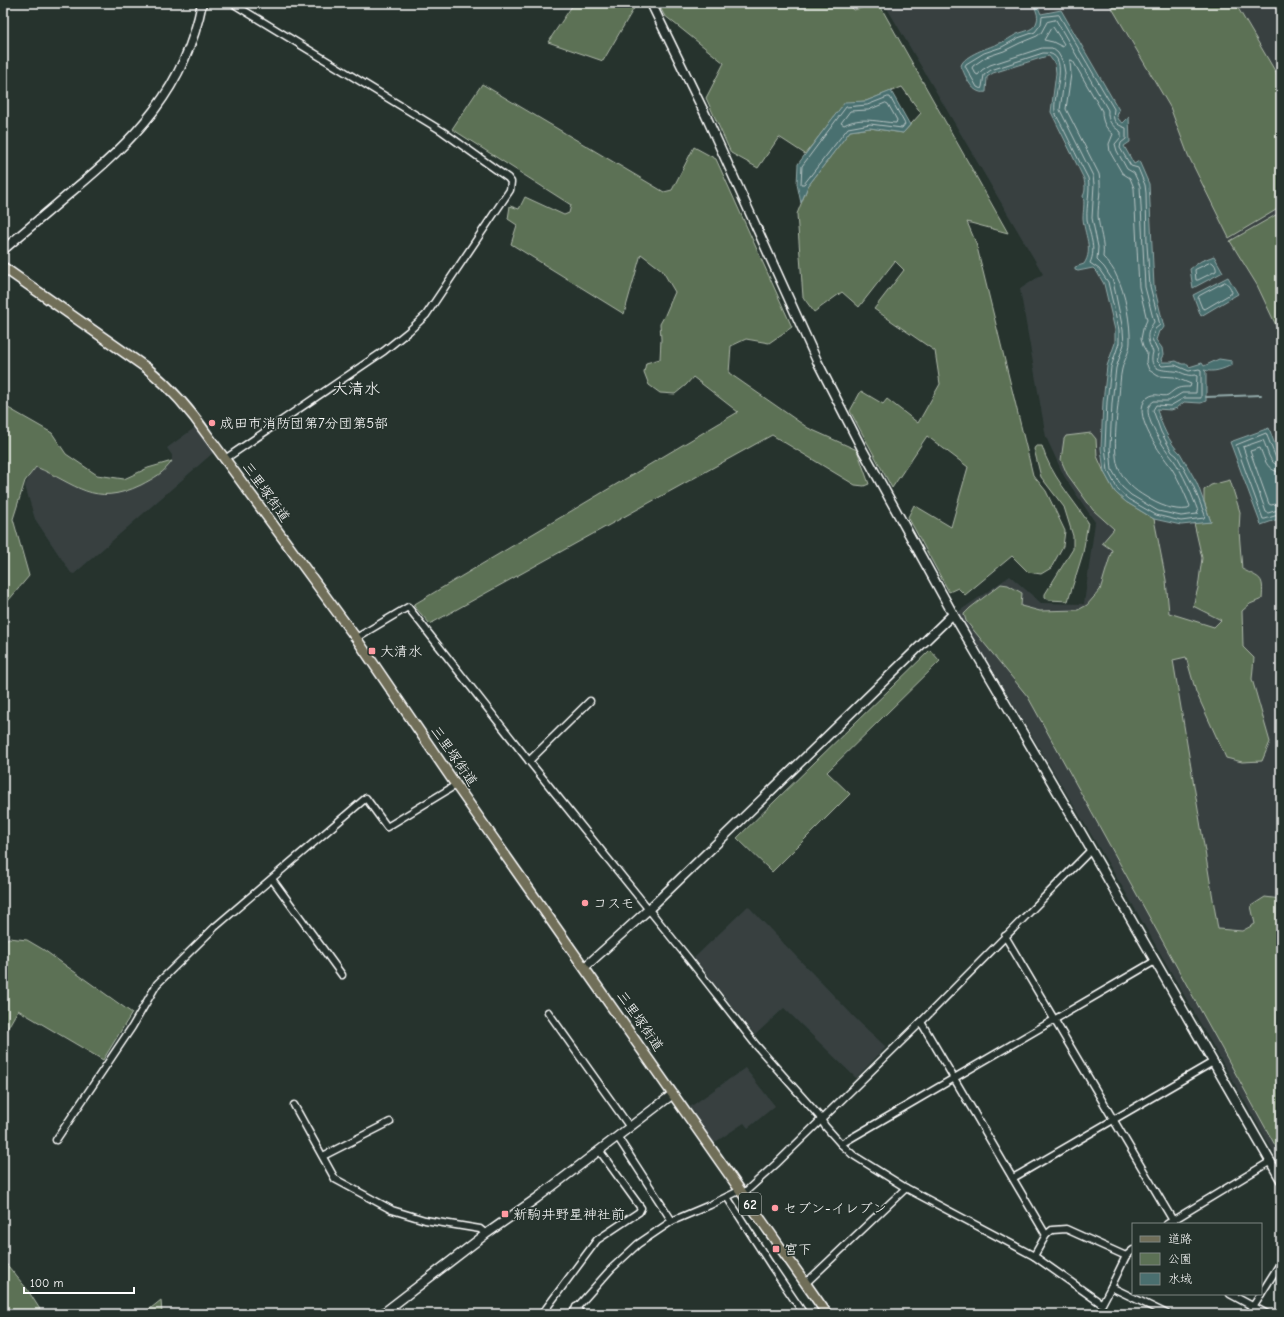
<svg xmlns="http://www.w3.org/2000/svg" width="1284" height="1317" viewBox="0 0 1284 1317" font-family="'Comic Neue','Klee One',sans-serif">
  <rect width="100%" height="100%" fill="#26332d"/>
  <filter id="ink" filterUnits="userSpaceOnUse"><feTurbulence type="fractalNoise" baseFrequency=".025" numOctaves="2"/><feDisplacementMap in="SourceGraphic" scale="8" xChannelSelector="R" yChannelSelector="G"/><feConvolveMatrix kernelMatrix="1 2 1 2 8 2 1 2 1" color-interpolation-filters="sRGB"/></filter>
  <g filter="url(#ink)">
    <g fill="#374141">
      <polygon points="884,3 1281,3 1281,1165 1126,893 958,612 1010,576 1041,603 1084,604 1095,522 1064,476 1046,437 1020,289 1043,274"/>
      <polygon points="197,426 214,452 74,574 71,573 35,519 25,486 31,472 36,467 84,491 99,495 172,461 172,455 167,448"/>
      <polygon points="748,906 859,1022 886,1047 856,1078 784,1008 755,1035 694,958"/>
      <polygon points="745,1068 775,1106 748,1128 744,1123 714,1143 690,1107"/>
    </g>
    <g fill="#5c7155" stroke="#aeb8aa">
      <polygon points="574,3 637,3 603,61 548,42"/>
      <polygon points="658,3 847,3 854,10 875,4 879,4 1008,233 967,222 976,243 1033,475 1046,491 1065,531 1063,546 1051,568 1041,574 1028,572 1012,556 965,595 958,588 949,592 908,517 914,505 951,527 968,467 927,436 892,488 850,411 861,391 883,404 887,399 918,423 940,384 935,351 874,309 904,270 895,261 859,307 842,292 814,312 803,297 797,214 808,186 850,131 870,128 903,133 921,113 902,87 866,101 845,103 805,154 779,137 758,168 731,153 706,98 724,63 664,15"/>
      <polygon points="1109,3 1235,3 1281,81 1281,207 1229,238 1188,155 1170,107"/>
      <polygon points="482,84 664,192 672,190 694,147 716,159 792,327 769,343 746,339 731,346 729,373 808,428 857,450 869,484 864,486 855,485 772,435 430,624 413,605 738,412 693,377 686,385 675,394 660,393 649,385 644,372 646,363 660,359 661,339 660,324 665,315 675,292 662,270 641,254 624,314 511,244 517,225 508,219 510,206 519,209 525,197 564,215 569,213 571,205 452,129"/>
      <polygon points="1281,212 1281,336 1257,285 1230,241"/>
      <path d="M3,405l49,28 14,21 31,21 27,4 24,-11 24,-7c-8,12 -18,17 -31,24 -48,23 -64,-1 -105,-18l-11,14 -12,38 16,57 -26,31z"/>
      <path d="M1091,433l5,6 1,17 7,16 11,20 11,10 28,17 12,61 3,33 45,14 7,-7 -28,-14 5,-18 4,-30 -8,-35 17,-1 -7,-21v-11l7,-5 19,-5 10,32 -1,19 3,38c19,10 22,7 20,30l-12,5 -8,7 1,36 11,11 -2,21 18,63 -8,19 -20,1 -16,-4 -30,-66 -10,-35 -13,3 45,269 24,2 13,-7 -4,-18 14,-9 16,2v257l-253,-459 -62,-76 -2,-7 6,-6 31,-24 7,1 14,8 -1,13 19,5 38,-1 9,-5 13,-15 12,-40 -10,-7 12,-14 -21,-19 -26,-36 -6,-14 3,-21 2,-3z"/>
      <path d="M1037,446h5c8,28 30,52 46,76l-5,31 -15,48 -19,-1 -4,-3v-3l28,-45v-13l-9,-29 -23,-30 -7,-28 1,-2z"/>
      <polygon points="930,650 940,661 827,772 850,794 772,872 737,838"/>
      <polygon points="9,938 27,940 44,950 132,1013 103,1060 18,1010 3,1036 3,941"/>
      <polygon points="3,1260 27,1289 43,1314 3,1314"/>
      <polygon points="161,1300 162,1314 146,1314 146,1312"/>
    </g>
    <g fill="#4a6f6f" stroke="#92a9a9">
      <path d="M1033,3h3l5,11 20,-4 58,100 -2,6 2,4 4,3 6,-6 1,25 -6,4 10,18 5,-3 10,23 5,102 10,41 -2,3 -3,1 -3,9 6,8 1,7 -2,4 1,3h9l5,-1 6,3h6l1,3 13,-4 2,3 15,-7 13,2v4c-9,4 -18,8 -28,5l2,2v29l-5,2 -17,-1 -7,6 -6,2 -14,-1c3,13 13,35 23,44l17,30 14,39 -30,3 -27,-6 -28,-17 -11,-10 -11,-20 -3,-24 2,-46 4,-36 8,-23v-13l-11,-46 -7,-12 -4,-4 -15,3 -3,-1v-3l9,-3c10,-15 0,-30 -1,-46 0,-7 2,-15 0,-22 3,-5 2,-11 1,-17l-33,-67 5,-39 -1,-9 -6,-8 -5,1 -51,16 -6,4 -1,15c-14,3 -20,-15 -25,-26 2,-11 30,-19 39,-23 6,-2 11,-6 17,-9 8,-3 18,-4 20,-13 2,-6 -2,-12 -4,-18z"/>
      <polygon points="891,91 910,125 903,133 870,128 850,131 808,186 801,203 797,184 798,164 845,102 866,101"/>
      <polygon points="1214,256 1223,272 1193,288 1190,269 1201,261"/>
      <polygon points="1228,277 1238,294 1201,316 1193,295"/>
      <polygon points="1269,428 1281,462 1281,518 1261,525 1230,442"/>
    </g>
    <g fill="none" stroke-linecap="round" stroke-linejoin="round">
      <g stroke="#b7c5c5" stroke-width="1">
        <path d="M1059,15l55,94c-2,12 1,15 12,19v11l-5,4 -1,5 11,18 7,2 7,17 1,8 1,52 3,41 10,39 -5,4 -3,10 7,15 -2,7 5,5 13,-1 14,6 10,-2 2,1v28h-17l-14,8 -14,-1 -3,5 8,22 11,20 5,4 16,29 12,30 -1,3 -23,3 -25,-6 -28,-16 -10,-9 -10,-19 -3,-24 2,-45 4,-35 8,-24v-13l-11,-48 -9,-13 -9,-6c7,-15 -1,-29 -3,-44 -1,-14 4,-28 1,-41 -9,-17 -17,-34 -25,-50 -3,-6 -7,-12 -8,-17 -3,-15 18,-60 -12,-58l-52,17 -7,5 -2,12 -1,2 -4,-2 -12,-21 1,-2 18,-11 18,-6 16,-9 17,-6 6,-8 1,-7z"/>
        <path d="M1056,20l52,90c-1,11 4,16 13,22v5l-6,7 2,7 10,18 7,4 6,13 5,101 9,35c-9,13 -7,17 -1,30 -5,18 8,18 21,19 8,0 11,6 21,4l2,1 -1,17h-14l-13,8h-15c-3,2 -6,5 -6,9 0,14 16,38 25,49 10,14 19,36 25,52l-1,3 -16,2 -23,-5 -27,-16 -9,-8 -10,-17 -2,-23 2,-44 4,-35 8,-24 -1,-14 -10,-49 -9,-14 -7,-7 1,-13 -6,-29 2,-34 -1,-8 -33,-66 5,-37 -2,-11 -5,-9 -6,-5h-10l-52,17 -8,5 -4,5 -2,-1 -4,-6 1,-2 13,-9 18,-6 16,-8 17,-7 4,-3 6,-11z"/>
        <polygon points="1053,27 1064,44 1063,47 1053,42 1044,40 1051,28"/>
        <path d="M1071,60l2,1 29,50c0,10 3,17 11,23l-4,10 1,8 12,21 8,5 4,10 5,99 8,33 -4,9 -2,10 2,7 4,7 -1,9 3,8 9,6 16,1 17,7 -1,3c-7,0 -12,0 -17,4 -2,1 -3,3 -5,4 -7,3 -12,-4 -21,3 -16,14 11,52 21,65 9,12 16,29 22,43l-2,3c-15,2 -29,-4 -42,-12 -12,-7 -21,-15 -27,-28 -7,-15 -2,-56 0,-73 1,-9 1,-19 3,-27 2,-9 8,-17 8,-27 1,-16 -5,-51 -13,-65 -3,-8 -8,-14 -14,-20 2,-14 -4,-27 -5,-41 0,-14 4,-28 1,-42l-33,-65 5,-35 -1,-12z"/>
        <polygon points="888,97 890,97 905,124 902,128 870,124 848,128 804,184 801,184 802,166 846,107 867,105"/>
        <path d="M886,103l2,1 9,16 -1,3c-18,-1 -35,-7 -52,2l-3,-2 9,-12 18,-1z"/>
        <path d="M1211,262c3,0 6,6 5,9l-18,9h-2l-1,-10z"/>
        <path d="M1225,282c3,1 7,8 7,11l-27,16 -3,-1 -4,-10 1,-2z"/>
        <polyline points="1281,461 1276,458 1266,433 1236,445 1263,519 1265,519 1281,514"/>
        <path d="M1281,466c-13,-1 -13,-17 -18,-26l-20,7 23,65 2,1 13,-4"/>
        <path d="M1281,472c-15,-1 -16,-13 -21,-24l-10,3 19,53 2,1 10,-2"/>
      </g>
      <polyline stroke="#92a9a9" stroke-width="2" points="1206,397 1261,395"/>
      <g stroke="#fff" stroke-width="9">
        <g id="street">
          <polyline points="225,459 384,351 409,331 426,315 510,190 511,182 508,178 442,131 232,3"/>
          <polyline points="356,638 408,607 529,761 688,958 756,1045 819,1116 825,1126 841,1144 853,1155 906,1188 1034,1256 1102,1304 1111,1287 1167,1314"/>
          <polyline points="529,761 590,701"/>
          <polyline points="272,879 342,975"/>
          <polyline points="1005,936 1175,1224"/>
          <polyline points="548,1012 629,1126"/>
          <polyline points="921,1022 1046,1235"/>
          <polyline points="294,1105 335,1179 392,1210 425,1220 480,1229 486,1234"/>
          <polyline points="617,1136 672,1221"/>
          <polyline points="56,1140 132,1027 157,984 215,927 366,798 387,827 456,785"/>
          <polyline points="841,1144 1155,961"/>
          <polyline points="323,1156 390,1122"/>
          <polyline points="1013,1178 1213,1062"/>
          <polyline points="743,1194 776,1164 921,1022 1091,850"/>
          <polyline points="727,1197 772,1267 804,1314"/>
          <polyline points="1167,1224 1271,1161"/>
          <polyline points="1034,1256 1046,1235 1052,1230 1066,1229 1126,1256 1111,1287"/>
          <polyline points="1126,1256 1133,1250"/>
          <polyline points="806,1283 906,1188"/>
          <polyline points="1230,1294 1267,1314"/>
          <polyline points="1261,1294 1281,1262"/>
          <polyline points="576,1307 581,1314"/>
          <polyline points="542,1314 597,1240 639,1212 641,1208 599,1150"/>
          <polyline points="571,1314 611,1269 638,1244 672,1221 710,1205 741,1190"/>
          <polyline points="1248,1314 1261,1294"/>
        </g>
      </g>
      <g stroke="#fff" stroke-width="11">
        <g id="secondary">
          <polyline points="651,3 706,116 817,361 861,447 953,614 1071,815 1281,1180"/>
          <path d="M3,250c22,-19 45,-38 67,-57 65,-54 115,-103 132,-190"/>
          <polyline points="585,967 648,910 953,614"/>
          <polyline points="382,1314 486,1234 537,1198 673,1094"/>
        </g>
      </g>
      <g stroke="#fff" stroke-width="12">
        <path id="primary" d="M3,267l145,102c23,19 43,42 60,67l148,202 100,147 371,529"/>
      </g>
      <use href="#street" stroke="#26332d" stroke-width="6"/>
      <use href="#secondary" stroke="#26332d" stroke-width="8"/>
      <use href="#primary" stroke="#706e59" stroke-width="9"/>
    </g>
  </g>
  <g fill="#ff9aa2" stroke="#26332d" stroke-width="1.5">
    <circle cx="212" cy="423" r="4"/>
    <rect x="368" y="647" width="8" height="8" rx="2"/>
    <circle cx="585" cy="903" r="4"/>
    <circle cx="775" cy="1208" r="4"/>
    <rect x="501" y="1210" width="8" height="8" rx="2"/>
    <rect x="772" y="1245" width="8" height="8" rx="2"/>
  </g>
  <g text-anchor="middle" dominant-baseline="central" stroke-width="3.5" stroke-linejoin="round" paint-order="stroke">
    <rect fill="#26332d" stroke="#bec2c0" stroke-width="1" x="739" y="1193" width="22" height="22" rx="3"/>
    <g font-size="13" font-weight="bold" fill="#fff">
      <text x="750" y="1204">62</text>
    </g>
    <g font-size="14" fill="#fff" stroke="#26332d" text-anchor="start">
      <text x="220" y="423">成田市消防団第7分団第5部</text>
      <text x="380" y="651">大清水</text>
      <text x="593" y="903">コスモ</text>
      <text x="783" y="1208">セブン-イレブン</text>
      <text x="513" y="1214">新駒井野星神社前</text>
      <text x="784" y="1249">宮下</text>
    </g>
    <g font-size="14" fill="#fff" stroke="#26332d">
      <text transform="translate(266 492) rotate(54)">三里塚街道</text>
      <text transform="translate(454 756) rotate(55)">三里塚街道</text>
      <text transform="translate(640 1021) rotate(55)">三里塚街道</text>
    </g>
    <g font-size="16" fill="#fff" stroke="#26332d">
      <text x="356" y="389">大清水</text>
    </g>
  </g>
  <rect width="1284" height="1317" fill="none" stroke="#26332d" stroke-width="16"/>
  <rect x="8" y="8" width="1268" height="1301" fill="none" stroke="#fff" stroke-width="1.5" filter="url(#ink)"/>
  <rect x="1132" y="1223" width="130" height="72" fill="#26332d" stroke="#7d8581"/>
  <rect x="1140" y="1236" width="20" height="6" fill="#706e59" stroke="#7d8581"/>
  <text x="1168" y="1243" font-size="12" fill="#ffffff">道路</text>
  <rect x="1140" y="1253" width="20" height="12" fill="#5c7155" stroke="#7d8581"/>
  <text x="1168" y="1263" font-size="12" fill="#ffffff">公園</text>
  <rect x="1140" y="1273" width="20" height="12" fill="#4a6f6f" stroke="#7d8581"/>
  <text x="1168" y="1283" font-size="12" fill="#ffffff">水域</text>
  <path d="M24 1287v6h110v-6" fill="none" stroke="#ffffff" stroke-width="2"/>
  <text x="30" y="1287" font-size="12" fill="#ffffff" stroke="#26332d" stroke-width="3" paint-order="stroke">100 m</text>
</svg>
